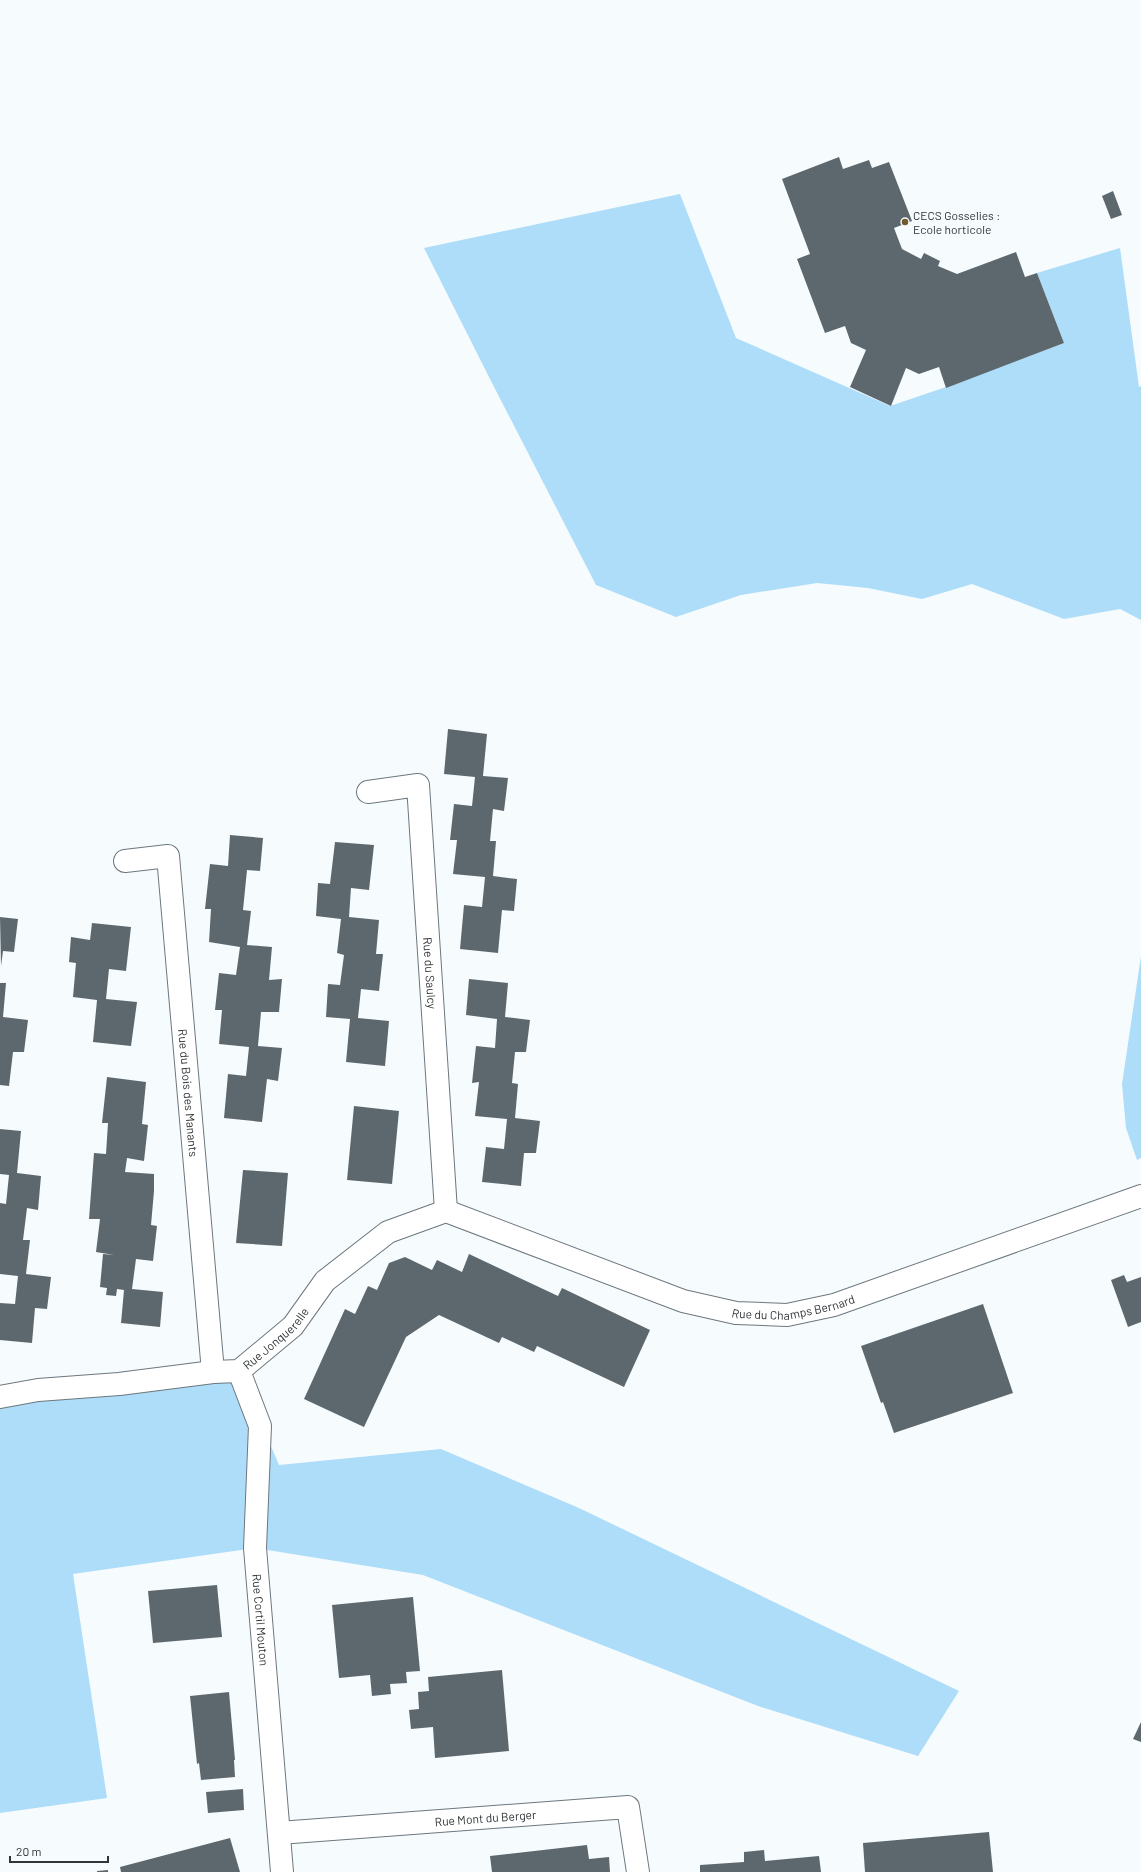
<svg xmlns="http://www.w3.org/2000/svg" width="1141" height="1872" viewBox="0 0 1141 1872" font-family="Barlow,sans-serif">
  <rect width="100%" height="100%" fill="#f6fbfe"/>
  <g fill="#aeddf9">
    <polygon points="680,194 736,338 890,406 946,387 1064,343 1037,273 1120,248 1139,387 1141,386 1141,620 1120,609 1064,619 972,584 922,599 868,588 817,583 741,595 676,617 596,585 492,383 424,248"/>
    <polygon points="1141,956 1141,1158 1137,1160 1126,1128 1122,1084"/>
    <polygon points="239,1371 279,1465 441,1449 579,1508 959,1691 918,1756 758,1706 423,1575 255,1548 73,1574 107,1798 0,1813 0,1400"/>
  </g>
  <g fill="#5d686e">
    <polygon points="839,157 843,169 869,160 872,168 889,162 912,221 894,228 902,249 921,259 924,253 940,261 938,266 957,274 1016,252 1025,277 1037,273 1064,343 946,388 939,367 919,374 906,368 891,406 850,387 866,350 851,343 845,326 825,333 797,259 810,254 782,179"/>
    <polygon points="1113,191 1122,215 1111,219 1102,196"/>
    <polygon points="448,729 487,734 483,776 508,778 504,811 493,809 490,841 496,841 493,876 517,879 514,911 502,910 498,953 460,949 464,905 482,907 485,877 453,874 457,840 450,840 454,804 472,806 475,777 444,774"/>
    <polygon points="230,835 263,838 260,871 247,870 243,910 251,911 247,945 272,947 269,980 282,979 279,1012 261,1012 258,1046 282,1048 278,1081 267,1079 262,1122 224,1118 228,1074 246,1076 249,1047 219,1044 222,1010 215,1010 219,973 236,975 240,947 209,942 211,909 205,909 210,864 228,866"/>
    <polygon points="335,842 374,845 369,890 351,888 349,917 379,920 376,954 383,954 379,991 361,989 358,1018 389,1021 385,1066 346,1062 350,1019 326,1017 328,984 340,985 344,955 337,953 341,919 316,916 318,883 330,884"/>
    <polygon points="0,917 18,919 14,952 3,951 1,966"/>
    <polygon points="92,923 131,927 126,971 109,969 106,999 137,1002 131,1046 93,1042 97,1000 73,997 76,963 69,962 71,937 90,940"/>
    <polygon points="469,979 508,983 505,1017 530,1020 526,1052 515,1052 512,1083 518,1084 515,1118 540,1121 536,1153 524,1153 521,1186 482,1182 486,1147 504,1149 507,1119 475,1116 479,1082 472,1083 476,1046 495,1048 497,1019 466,1015"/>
    <polygon points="0,983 6,983 3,1017 28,1020 24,1052 13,1052 9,1086 0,1085"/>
    <polygon points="107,1077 146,1082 142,1124 148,1125 144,1161 127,1158 125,1172 154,1174 154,1191 151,1225 157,1226 153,1261 136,1259 132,1289 163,1292 160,1327 121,1323 124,1290 117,1289 116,1296 106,1295 107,1288 100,1287 103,1254 114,1255 96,1252 100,1219 89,1219 94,1153 106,1154 108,1123 102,1123"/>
    <polygon points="354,1106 399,1111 392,1184 347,1180"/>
    <polygon points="0,1129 21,1131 17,1173 41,1176 38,1210 27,1208 23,1240 30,1240 26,1274 51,1277 47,1309 35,1308 32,1343 0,1340 0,1303 15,1304 18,1276 0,1274 0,1203 6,1204 9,1175 0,1174"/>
    <polygon points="243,1170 288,1173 282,1246 236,1243"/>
    <polygon points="469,1254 558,1296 562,1288 650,1330 624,1387 537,1346 534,1352 502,1337 499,1343 439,1315 406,1337 364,1427 304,1399 345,1309 355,1314 368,1286 377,1290 389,1263 405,1257 432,1270 437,1260 462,1272"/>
    <polygon points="1124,1275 1127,1282 1141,1277 1141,1322 1128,1327 1111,1280"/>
    <polygon points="983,1304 1013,1393 894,1433 883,1402 881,1403 861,1346"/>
    <polygon points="217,1585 222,1637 153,1643 148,1591"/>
    <polygon points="413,1597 420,1671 406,1672 407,1683 390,1684 391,1694 372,1696 370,1675 339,1678 332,1605"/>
    <polygon points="502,1670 509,1751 435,1758 433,1727 411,1729 409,1710 419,1709 418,1692 429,1691 428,1677"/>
    <polygon points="229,1692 235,1760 234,1760 235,1777 201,1780 199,1763 197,1764 190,1696"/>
    <polygon points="1141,1722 1141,1742 1133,1739"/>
    <polygon points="243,1789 244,1810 208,1813 206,1792"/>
    <polygon points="989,1832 993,1872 865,1872 863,1843"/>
    <polygon points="230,1838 240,1872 121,1872 120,1867"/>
    <polygon points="587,1845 589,1859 609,1857 610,1872 492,1872 490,1856"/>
    <polygon points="764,1850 765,1861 819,1856 821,1872 700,1872 700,1865 744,1862 744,1852"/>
    <polygon points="108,1870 108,1872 97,1872 97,1871"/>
  </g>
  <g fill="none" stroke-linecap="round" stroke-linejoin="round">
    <g stroke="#6c777e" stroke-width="24">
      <g id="street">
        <path id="s1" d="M368,792l50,-7 28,426"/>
        <path id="s2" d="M125,861l43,-5 45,516"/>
        <path id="s3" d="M446,1211l237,90 53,12 51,2 47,-10 307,-109"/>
        <path id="s4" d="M239,1371l21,55 -5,122 27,324"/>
        <path id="s5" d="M0,1397l38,-7 81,-6 94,-12 26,-1 54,-45 32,-45 63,-49 58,-21"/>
        <path id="s6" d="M279,1833l349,-26 10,65"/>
      </g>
    </g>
    <use href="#street" stroke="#fff" stroke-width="22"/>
  </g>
  <circle fill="#715b2b" stroke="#f6fbfe" stroke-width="1.5" cx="905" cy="222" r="4"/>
  <g text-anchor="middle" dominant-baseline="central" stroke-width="4" stroke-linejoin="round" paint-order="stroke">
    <g font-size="12" fill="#313538" stroke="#f6fbfe" text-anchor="start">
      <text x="913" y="215">CECS Gosselies :<tspan x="913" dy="14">Ecole horticole</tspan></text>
    </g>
    <g font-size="12" fill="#313538" stroke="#f6fbfe">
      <text stroke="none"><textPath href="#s1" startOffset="239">Rue du Saulcy</textPath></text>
      <text stroke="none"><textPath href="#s2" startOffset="281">Rue du Bois des Manants</textPath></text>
      <text stroke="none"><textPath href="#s3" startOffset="366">Rue du Champs Bernard</textPath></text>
      <text stroke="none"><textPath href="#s5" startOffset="290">Rue Jonquerelle</textPath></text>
      <text stroke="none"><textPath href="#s4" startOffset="253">Rue Cortil Mouton</textPath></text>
      <text stroke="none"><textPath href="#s6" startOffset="207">Rue Mont du Berger</textPath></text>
    </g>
  </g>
  <path d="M10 1856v6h98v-6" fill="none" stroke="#313538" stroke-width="2"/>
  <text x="16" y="1856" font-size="12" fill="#313538" stroke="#f6fbfe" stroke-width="3" paint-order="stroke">20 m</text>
</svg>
